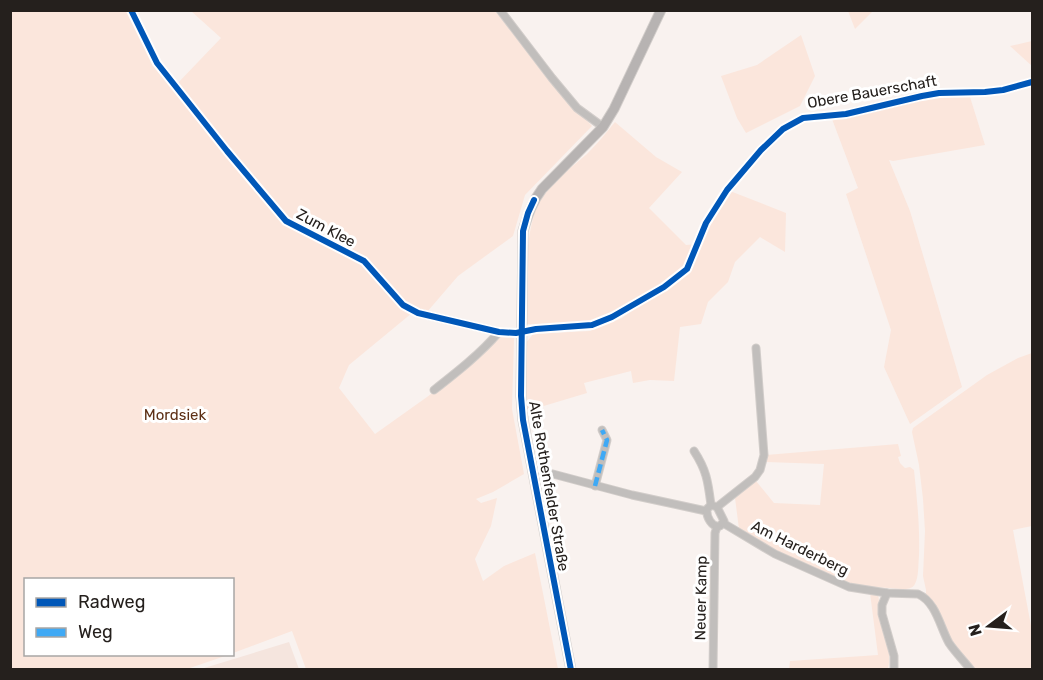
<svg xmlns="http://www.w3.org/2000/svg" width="1043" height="680" viewBox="0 0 1043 680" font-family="Rubik,sans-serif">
  <rect width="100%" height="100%" fill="#f9f2ef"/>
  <polygon fill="#f5e5de" points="289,642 299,669 201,669"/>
  <g fill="#fbe6dc">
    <polygon points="10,11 131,11 157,63 175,86 221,38 191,11 495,11 560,92 592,126 525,195 513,236 458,276 427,312 407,304 412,313 349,365 339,388 375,434 427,397 473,362 500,335 514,338 512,409 524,474 493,492 476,499 481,503 497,498 491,526 475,559 483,581 504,566 535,553 558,669 306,669 292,631 233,653 232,580 26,580 26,654 228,655 187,669 11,669"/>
    <polygon points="848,11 873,11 855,29"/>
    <polygon points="801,35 815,76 800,106 746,133 737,118 721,76 757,65"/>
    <polygon points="1032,41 1032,66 1010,46"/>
    <polygon points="951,96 970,97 985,145 893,161 889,160 910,211 962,387 910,424 884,367 891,330 846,194 858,188 832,119 847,117 926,98"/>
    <path d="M615,122l41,35 26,15 -33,36 37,37 11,-1 33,-53 56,22 -1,39 -25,-15 -25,25 -7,20 -20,20 -7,22 -21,3 -6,54 -24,-1 -17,3 -2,-12 -47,12 3,10 -60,18 -1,-68 7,-9 57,-3 32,-13 35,-26 -65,33 -65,-1c0,-38 -5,-96 16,-128 12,-17 29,-29 44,-42 10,-10 19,-21 28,-32z"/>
    <polygon points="1032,353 1032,526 1013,530 1032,631 1032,669 971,669 950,643 929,605 926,594 926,590 923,576 925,531 923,499 919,465 912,432 913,428 987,375 1018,358"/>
    <path d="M898,444l3,12 -3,1 2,6 5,5 5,-1 4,3c3,29 6,57 5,86 -1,9 0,20 -4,28 -3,5 -8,5 -13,5l-53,-4 -73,-33 -37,-23 -4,-31 21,-17 18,22 46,2 4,-41 -58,-2v-7z"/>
    <path d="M870,593l8,2c2,6 0,12 1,19 3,19 14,36 9,55l-99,1 1,-9 88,-6z"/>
  </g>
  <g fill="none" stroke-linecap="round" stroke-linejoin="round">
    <g stroke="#d2cdca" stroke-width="9">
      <g id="street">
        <polyline points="131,10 157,63 227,151 286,221 364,261 403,305 418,313 499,332 516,333 536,329 592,325 612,317 664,287 687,269 706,223 727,190 761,150 783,129 803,118 846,114 922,96 939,93 985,92 1003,90 1032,82"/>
        <polyline points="500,10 552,78 577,108 603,127"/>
        <path d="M434,390c23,-18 46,-36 65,-58"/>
        <path d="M694,451c13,20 14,31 17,54"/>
        <polyline points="533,475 542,473 553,474 632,495 706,511"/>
        <polyline points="595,486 607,440 602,430"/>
        <path d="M711,505l6,2 7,14 -4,5c-8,2 -14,-9 -13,-17z"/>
        <polyline points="717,507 755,477 760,470 764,455 756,348"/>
        <path d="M723,523l52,31 74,33 38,6 31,1c18,8 22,33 31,49 6,9 15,18 22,27"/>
        <polyline points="887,593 882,605 882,614 894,656 894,670"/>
        <polyline points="713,670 715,533 717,527"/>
      </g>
    </g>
    <g stroke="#d2cdca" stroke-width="11">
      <path id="secondary" d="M571,670l-48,-250 -2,-24 2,-165c5,-16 9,-29 19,-42l61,-62 11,-18 47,-99"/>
    </g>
    <use href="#street" stroke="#c1bebc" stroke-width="7"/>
    <use href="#secondary" stroke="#b7b3b2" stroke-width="9"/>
    <polyline stroke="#3fa9f5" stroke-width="4.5" stroke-dasharray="9 4.5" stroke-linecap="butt" points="595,486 607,440 602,430"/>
    <g stroke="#fff" stroke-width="10">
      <g id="cycleway">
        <polyline points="131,10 157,63 227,151 286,221 364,261 403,305 418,313 499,332 516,333 536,329 592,325 612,317 664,287 687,269 706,223 727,190 761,150 783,129 803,118 846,114 922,96 939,93 985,92 1003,90 1032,82"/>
        <polyline points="534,200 528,213 523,231 521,396 523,420 571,670"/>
      </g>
    </g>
    <use href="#cycleway" stroke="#0057b8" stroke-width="6"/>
  </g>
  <g text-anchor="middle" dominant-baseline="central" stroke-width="6" stroke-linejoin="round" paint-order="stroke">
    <g font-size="15" fill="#25201d" stroke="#fff">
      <text transform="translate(872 92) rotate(-10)">Obere Bauerschaft</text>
      <text transform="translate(326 228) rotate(28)">Zum Klee</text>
      <text transform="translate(549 486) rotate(80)">Alte Rothenfelder Straße</text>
      <text transform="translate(800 548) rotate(26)">Am Harderberg</text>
      <text transform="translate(701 598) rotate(-89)">Neuer Kamp</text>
    </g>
    <g font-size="15" fill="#5d3016" stroke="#fff">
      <text x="175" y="415">Mordsiek</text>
    </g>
  </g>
  <rect width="1043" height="680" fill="none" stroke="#25201d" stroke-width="24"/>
  <rect x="24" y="578" width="210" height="78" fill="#ffffff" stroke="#a8a6a5" stroke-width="1.5"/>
  <rect x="36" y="598" width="30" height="9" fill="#0057b8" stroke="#a8a6a5" stroke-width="1.5"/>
  <text x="78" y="608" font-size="18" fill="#25201d">Radweg</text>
  <rect x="36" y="628" width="30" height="9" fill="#3fa9f5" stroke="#a8a6a5" stroke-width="1.5"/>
  <text x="78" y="638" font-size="18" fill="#25201d">Weg</text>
  <g transform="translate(989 626) rotate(254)" stroke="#ffffff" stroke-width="4.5" paint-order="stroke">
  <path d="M0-4.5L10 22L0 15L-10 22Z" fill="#25201d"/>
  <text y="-9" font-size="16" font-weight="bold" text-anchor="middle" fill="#25201d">N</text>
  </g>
</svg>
